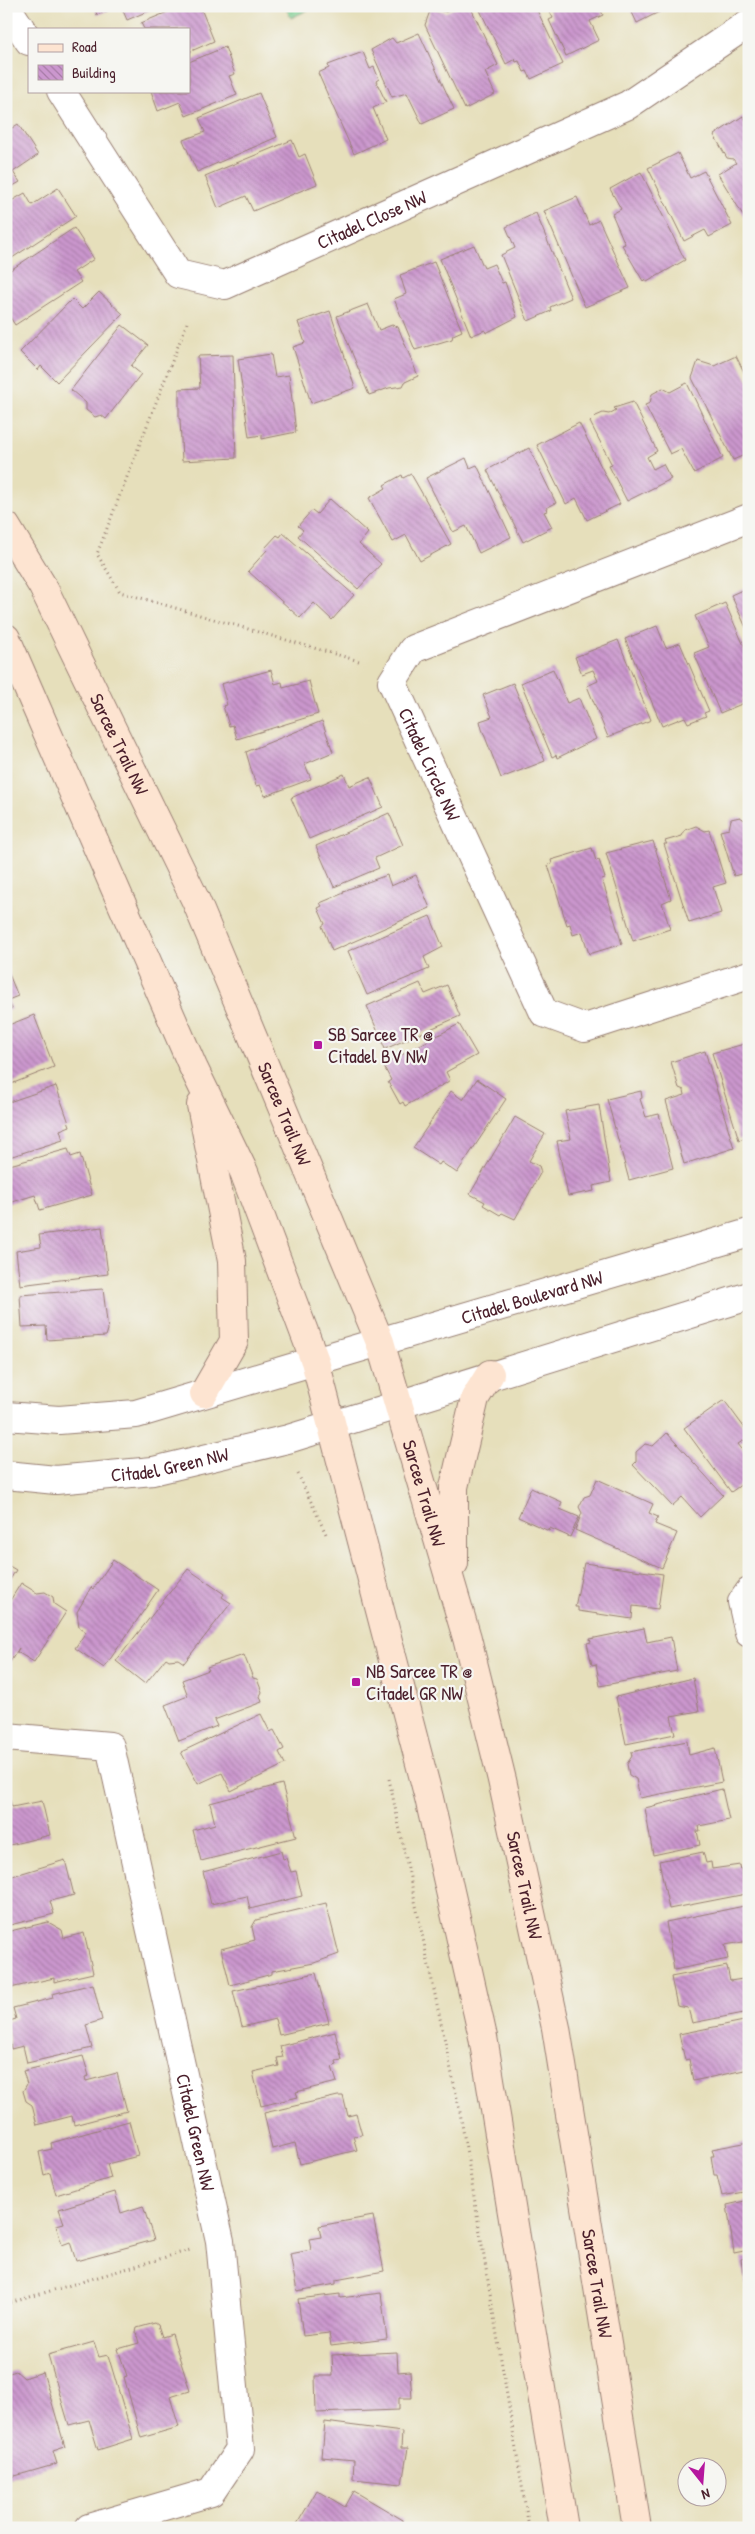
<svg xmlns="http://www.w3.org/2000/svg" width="755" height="2534" viewBox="0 0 755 2534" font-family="'Patrick Hand',sans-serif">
  <defs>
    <pattern id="grass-dots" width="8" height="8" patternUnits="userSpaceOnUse" patternTransform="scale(1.25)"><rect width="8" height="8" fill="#7ed193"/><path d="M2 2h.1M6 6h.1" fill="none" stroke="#6eb37f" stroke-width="1.8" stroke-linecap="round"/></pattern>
    <pattern id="building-back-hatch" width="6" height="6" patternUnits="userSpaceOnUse" patternTransform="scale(1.25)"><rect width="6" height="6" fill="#cb97ce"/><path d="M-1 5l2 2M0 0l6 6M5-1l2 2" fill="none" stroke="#a77ba7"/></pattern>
  </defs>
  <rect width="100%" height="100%" fill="#f6f6f2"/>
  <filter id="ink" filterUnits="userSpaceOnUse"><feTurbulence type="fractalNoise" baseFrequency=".02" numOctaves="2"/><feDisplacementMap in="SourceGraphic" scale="10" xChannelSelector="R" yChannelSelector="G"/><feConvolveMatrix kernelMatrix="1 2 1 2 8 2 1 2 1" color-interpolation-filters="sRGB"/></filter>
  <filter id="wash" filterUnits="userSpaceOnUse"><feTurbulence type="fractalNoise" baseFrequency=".0096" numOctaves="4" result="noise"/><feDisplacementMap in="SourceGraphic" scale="20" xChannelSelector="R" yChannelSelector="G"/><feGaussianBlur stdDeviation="1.12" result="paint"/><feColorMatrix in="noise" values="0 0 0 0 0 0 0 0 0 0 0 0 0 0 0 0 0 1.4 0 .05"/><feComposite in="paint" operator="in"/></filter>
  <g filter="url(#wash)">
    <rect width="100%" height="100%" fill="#e6dfbb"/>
    <polygon fill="url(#grass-dots)" stroke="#64785f" points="285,6 316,6 291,18"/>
    <g id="blocks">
      <g fill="url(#building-back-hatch)">
        <polygon points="94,6 119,6 97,15"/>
        <polygon points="121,6 160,6 127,20"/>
        <polygon points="182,6 200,6 214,41 189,52 189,29 144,29 141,23"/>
        <polygon points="459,6 470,6 498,65 485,72 495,94 465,109 425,25 431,8 446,12"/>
        <polygon points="478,6 535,6 563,64 531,79 527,71 524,72 519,61 516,62 515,59 506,64"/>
        <polygon points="547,6 599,6 603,15 590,21 599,40 566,56 549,20 553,18"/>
        <polygon points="629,6 664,6 665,9 637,23"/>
        <polygon points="419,33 454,109 422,124 407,93 392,97 371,50 392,38 396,43"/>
        <polygon points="225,47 235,74 229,76 237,95 186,116 180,102 158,111 151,91 189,91 189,62"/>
        <polygon points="363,52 370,69 374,67 379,79 376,81 386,102 373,108 386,139 354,154 318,73 329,68 328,65"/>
        <polygon points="259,93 277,137 197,172 183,140 205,132 199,118"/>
        <polygon points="743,116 749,125 749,225 718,174 736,163 733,159 727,158 714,135"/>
        <polygon points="18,124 38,155 13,172 20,182 6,190 6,132"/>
        <polygon points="292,140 299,157 305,154 317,184 253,211 246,196 218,208 205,176"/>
        <polygon points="678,153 690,178 704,171 732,225 709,237 705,230 684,241 648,168"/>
        <polygon points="641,172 685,260 647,282 645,279 643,281 622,245 625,244 612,214 621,209 610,189"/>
        <polygon points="58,188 76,216 9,260 6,256 6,204 25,193 32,205"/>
        <polygon points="577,197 589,225 599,220 630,288 585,307 544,211"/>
        <polygon points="536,213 571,298 550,307 551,311 528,321 501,255 515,248 506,227"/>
        <polygon points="74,228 94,259 74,272 81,282 15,325 6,311 6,273"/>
        <polygon points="474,245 484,268 494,264 502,283 505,282 517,317 486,333 485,330 471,336 440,259"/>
        <polygon points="434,262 462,331 453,335 452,339 415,350 394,299 406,294 400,275"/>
        <polygon points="99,292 123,314 57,382 41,366 38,370 20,352 72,299 82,309"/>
        <polygon points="368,304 379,330 392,325 398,327 418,376 405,382 403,386 389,388 369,395 337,316"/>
        <polygon points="330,311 355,388 311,403 293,347 305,343 298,322"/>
        <polygon points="122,325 148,345 131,366 141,374 106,419 101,415 95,417 86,410 86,403 71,390"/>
        <polygon points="271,354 275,377 289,375 296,432 262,439 262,435 249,437 238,359"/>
        <polygon points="233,355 236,458 182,461 180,419 179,419 179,389 200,388 198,356"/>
        <polygon points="736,356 749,382 749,453 733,460 692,378 698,361 714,366"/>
        <polygon points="687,383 723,458 694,473 681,449 670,454 645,405 650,403 652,394 663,388 670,392"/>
        <polygon points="633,402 657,451 647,457 653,469 663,464 671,479 627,501 609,466 612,465 590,422 596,416 603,413 609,414 616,410 614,408"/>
        <polygon points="579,423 620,504 587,520 576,498 566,504 537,445"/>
        <polygon points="529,448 556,503 546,508 547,511 544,512 552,527 523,542 487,470"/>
        <polygon points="466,458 470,468 477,465 511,537 479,553 466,526 453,532 426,478"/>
        <polygon points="411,474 451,544 420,561 406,535 393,542 369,498 386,488 384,485 402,475 403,478"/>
        <polygon points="330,499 368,533 359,544 381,564 358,589 298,536 303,530 298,526 312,510 317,514"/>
        <polygon points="283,533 354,595 332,620 314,603 300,618 248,571 267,550 265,548 277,535 280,537"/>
        <polygon points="749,587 749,634 731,595"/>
        <polygon points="725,603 749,657 749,696 742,699 744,703 720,713 694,653 709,647 695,616"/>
        <polygon points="657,626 666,648 680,643 709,711 704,713 706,716 688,723 685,717 662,726 625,639"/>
        <polygon points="618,640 651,720 608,737 587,686 598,681 593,670 582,674 575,657"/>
        <polygon points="553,669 567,703 579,698 596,739 557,758 556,755 552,757 521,683"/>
        <polygon points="271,670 275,684 282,682 283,688 309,681 318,714 237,739 233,725 229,726 223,706 227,705 221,684"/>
        <polygon points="513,683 545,761 501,778 482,729 480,721 492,717 483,695"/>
        <polygon points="322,721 333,752 305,764 311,779 265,796 260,785 256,786 246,752"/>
        <polygon points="344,774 349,786 370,777 383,807 309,839 291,798"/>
        <polygon points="389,813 403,845 375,858 379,868 334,887 316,846"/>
        <polygon points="740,817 749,823 749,876 746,877 744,873 734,876 720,831 729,829 731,819"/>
        <polygon points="696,826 705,831 709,830 726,883 713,887 721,913 689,923 664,844 667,844 665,841 682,836 685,830"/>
        <polygon points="653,841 671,899 662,903 670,929 633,941 606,853"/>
        <polygon points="592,848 596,861 599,860 605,878 602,879 622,944 589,954 582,932 573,935 570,924 567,925 548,865 552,864 551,860"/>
        <polygon points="387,875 391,886 416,875 430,908 332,951 322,926 325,924 318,908 322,906 320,903 344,893 343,891"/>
        <polygon points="430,916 443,947 424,957 429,969 367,995 348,951"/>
        <polygon points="6,967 18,996 8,1000 12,1009 6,1011"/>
        <polygon points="420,983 425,994 447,985 460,1016 385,1049 367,1006"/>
        <polygon points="34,1015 54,1067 6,1086 6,1026"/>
        <polygon points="459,1024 477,1055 446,1072 450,1080 446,1083 405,1106 403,1102 400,1104 388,1082 391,1080 383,1065"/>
        <polygon points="744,1044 749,1060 749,1146 746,1147 744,1138 739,1140 712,1053"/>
        <polygon points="705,1051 734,1148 684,1164 666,1101 685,1095 684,1090 679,1088 671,1062"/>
        <polygon points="477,1079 506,1099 457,1173 441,1162 439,1165 413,1148 451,1091 463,1100"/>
        <polygon points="56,1086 70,1126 60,1130 63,1140 6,1158 6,1103"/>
        <polygon points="641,1091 642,1098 640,1099 646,1117 659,1114 673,1168 629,1180 607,1099"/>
        <polygon points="599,1105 611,1182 593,1186 594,1191 568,1196 557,1141 571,1139 565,1111"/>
        <polygon points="515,1117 545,1134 529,1161 539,1166 541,1172 515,1219 502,1213 500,1215 483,1205 485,1202 470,1194"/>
        <polygon points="68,1149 71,1157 80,1154 92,1195 40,1210 35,1195 6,1204 6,1166"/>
        <polygon points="102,1227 108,1274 20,1285 16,1251 41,1247 39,1235"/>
        <polygon points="103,1289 108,1330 106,1336 47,1340 46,1326 22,1327 20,1295"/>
        <polygon points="724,1400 749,1434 749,1437 738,1444 749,1458 749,1479 731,1492 684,1428"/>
        <polygon points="667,1433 723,1495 700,1517 682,1497 672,1506 633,1465 636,1462 636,1452 645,1444 653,1446"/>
        <polygon points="597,1479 653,1504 649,1513 658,1517 655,1524 677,1533 662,1568 575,1530 582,1513 579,1507 584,1497 590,1495"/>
        <polygon points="531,1488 562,1502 560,1509 579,1517 570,1537 550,1528 549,1531 518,1517"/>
        <polygon points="113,1560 158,1590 104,1668 75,1648 86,1632 79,1627 77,1612 91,1587 93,1589"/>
        <polygon points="584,1563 663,1574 658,1609 633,1606 632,1619 578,1611 578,1607 575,1607"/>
        <polygon points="6,1564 16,1570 6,1586"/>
        <polygon points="188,1569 224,1594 222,1597 231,1603 184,1663 178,1659 169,1660 166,1658 145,1684 116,1661"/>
        <polygon points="21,1583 37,1593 45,1592 53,1597 54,1604 66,1612 34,1662 17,1652 19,1648 6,1668 6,1607"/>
        <polygon points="644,1628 647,1642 671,1637 677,1671 600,1686 596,1664 592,1665 587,1643 591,1642 590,1639"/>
        <polygon points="244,1655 253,1678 257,1679 262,1692 260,1696 262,1702 214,1720 217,1726 179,1741 165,1705 188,1696 182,1680 209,1670 207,1667"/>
        <polygon points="693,1678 699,1711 671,1716 675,1734 626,1744 616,1697"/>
        <polygon points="261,1714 270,1732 274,1730 284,1749 279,1752 285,1764 231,1791 222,1773 198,1784 181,1752"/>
        <polygon points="687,1741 689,1755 715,1748 722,1782 640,1798 636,1779 629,1775 627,1764 632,1756 631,1752"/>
        <polygon points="282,1784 296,1837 201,1861 193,1830 215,1824 210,1803"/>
        <polygon points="722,1789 729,1820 699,1826 700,1831 697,1831 700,1845 653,1855 645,1808"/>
        <polygon points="8,1794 12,1807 42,1801 50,1835 6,1846 6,1795"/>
        <polygon points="281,1851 283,1859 286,1858 291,1872 296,1871 302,1896 250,1909 247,1896 211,1904 203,1872"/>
        <polygon points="703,1852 706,1863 711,1862 712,1869 740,1865 746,1894 669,1909 659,1861"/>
        <polygon points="65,1860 74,1895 50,1901 54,1914 6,1926 6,1878"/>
        <polygon points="326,1903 339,1954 314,1963 272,1971 272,1974 230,1985 221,1949 255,1940 252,1927 256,1920"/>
        <polygon points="749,1905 749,1941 725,1945 728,1959 674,1970 666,1922"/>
        <polygon points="48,1922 62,1930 64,1938 84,1933 93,1973 54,1982 54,1978 6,1989 6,1932"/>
        <polygon points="727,1966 730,1981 749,1978 749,2012 692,2023 688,2008 677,2006 671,1977"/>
        <polygon points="316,1973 329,2023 279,2035 275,2019 242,2027 233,1991"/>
        <polygon points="93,1984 102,2020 86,2025 92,2048 27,2063 23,2046 11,2049 6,2022 16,2019 13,2008 53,1998 52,1994"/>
        <polygon points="749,2020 749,2069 693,2081 689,2059 685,2060 679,2034"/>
        <polygon points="335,2032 342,2060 336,2061 337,2065 332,2067 337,2082 296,2092 298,2097 261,2106 253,2072 279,2066 277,2058 283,2057 280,2046"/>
        <polygon points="83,2056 89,2076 85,2077 86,2081 117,2073 127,2111 74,2125 72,2116 37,2125 32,2105 26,2101 23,2091 27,2084 23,2071"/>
        <polygon points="338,2096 343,2096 348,2116 356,2114 362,2135 353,2136 357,2150 300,2164 295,2143 272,2149 264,2113"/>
        <polygon points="129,2121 138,2156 107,2164 111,2178 56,2195 50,2173 44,2175 39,2152 52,2149 51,2143"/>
        <polygon points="749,2142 749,2191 722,2196 717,2175 714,2175 711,2156 714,2156 712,2149"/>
        <polygon points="115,2192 121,2213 143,2206 154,2240 76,2261 70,2242 62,2245 56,2225 64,2223 59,2209"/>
        <polygon points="749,2200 749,2250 734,2253 727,2205"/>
        <polygon points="373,2216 384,2271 336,2280 336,2284 297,2291 290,2254 311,2250 309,2239 321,2237 319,2226"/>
        <polygon points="749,2257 749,2304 748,2304 741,2259"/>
        <polygon points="381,2293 387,2339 331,2346 329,2333 303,2336 298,2299 340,2294 340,2298"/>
        <polygon points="155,2323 158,2325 162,2337 172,2334 190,2391 170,2397 179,2427 141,2438 124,2377 127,2376 118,2349 139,2343 136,2332 137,2328"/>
        <polygon points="94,2342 99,2357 108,2355 133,2439 98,2450 89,2420 69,2425 48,2355"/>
        <polygon points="397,2352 398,2372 410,2371 412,2398 399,2398 399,2410 316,2413 315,2376 333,2376 332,2355"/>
        <polygon points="16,2371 24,2378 43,2372 65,2447 53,2451 57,2464 8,2478 6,2374"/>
        <polygon points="325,2422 402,2432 401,2448 408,2448 402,2484 353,2479 354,2460 322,2457"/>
        <polygon points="317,2490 345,2507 354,2491 403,2520 398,2528 303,2528 297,2524"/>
      </g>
    </g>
  </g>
  <g filter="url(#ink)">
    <use href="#blocks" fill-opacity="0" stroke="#987f73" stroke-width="1"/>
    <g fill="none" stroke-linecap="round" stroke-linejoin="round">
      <g stroke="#987f73" stroke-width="30">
        <g id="minor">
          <polyline points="6,6 29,41"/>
          <path id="s1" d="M61,91l117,183 47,11 403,-180 121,-82"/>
          <path id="s2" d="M749,518l-336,131 -21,33 152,331 41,15 164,-53"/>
          <polyline points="6,1416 59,1420 136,1414 315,1361"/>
          <path id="s3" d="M6,1475l50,5 97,-9 135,-32 42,-13"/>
          <polyline points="749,1592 742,1602 749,1633"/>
          <path id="s4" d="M6,1737l104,9 110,495 20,208 -29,43 -122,36"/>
        </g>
      </g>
      <g stroke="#987f73" stroke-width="30">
        <g id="tertiary">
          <path id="s5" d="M315,1361l434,-128"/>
          <polyline points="330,1426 749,1296"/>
        </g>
      </g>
      <g stroke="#987f73" stroke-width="30">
        <g id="secondary">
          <path id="s6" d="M6,526l37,61 153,314 184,441 87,296 35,142 54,248 81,500"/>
          <polyline points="6,638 193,1067 244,1172 315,1361 429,1798 483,2037 564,2528"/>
          <polyline points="201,1105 232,1261 234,1341 204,1393"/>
          <polyline points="454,1563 454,1487 475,1398 490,1374"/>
        </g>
      </g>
      <g stroke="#987f73" stroke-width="3" stroke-dasharray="1 4" stroke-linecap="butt">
        <polyline points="187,323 97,554 120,592 359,661"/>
        <polyline points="298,1474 326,1534"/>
        <polyline points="389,1779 460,2112 529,2528"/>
        <polyline points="6,2304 190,2250"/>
      </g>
      <use href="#minor" stroke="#fff" stroke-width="28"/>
      <use href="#tertiary" stroke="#fff" stroke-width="28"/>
      <use href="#secondary" stroke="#fde4d1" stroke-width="28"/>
    </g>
  </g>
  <g fill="#b5179e" stroke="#f6f6f2" stroke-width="2">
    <rect x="313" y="1040" width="10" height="10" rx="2.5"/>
    <rect x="351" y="1677" width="10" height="10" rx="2.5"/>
  </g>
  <g text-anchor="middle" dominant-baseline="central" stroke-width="4.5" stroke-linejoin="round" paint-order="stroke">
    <g font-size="19" fill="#4a1f2b" stroke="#f6f6f2">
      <text stroke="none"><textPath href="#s1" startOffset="426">Citadel Close NW</textPath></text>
      <text stroke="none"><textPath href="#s6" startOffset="246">Sarcee Trail NW</textPath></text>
      <text stroke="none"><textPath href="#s2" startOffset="490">Citadel Circle NW</textPath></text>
      <text stroke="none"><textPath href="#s6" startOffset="651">Sarcee Trail NW</textPath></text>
      <text stroke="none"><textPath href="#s5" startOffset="226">Citadel Boulevard NW</textPath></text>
      <text stroke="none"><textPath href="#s3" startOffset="165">Citadel Green NW</textPath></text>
      <text stroke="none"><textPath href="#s6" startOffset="1056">Sarcee Trail NW</textPath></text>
      <text stroke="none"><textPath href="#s6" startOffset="1461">Sarcee Trail NW</textPath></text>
      <text stroke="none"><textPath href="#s4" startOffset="500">Citadel Green NW</textPath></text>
      <text stroke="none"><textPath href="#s6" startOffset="1866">Sarcee Trail NW</textPath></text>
    </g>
    <g font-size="19" fill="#4a1f2b" stroke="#f6f6f2" text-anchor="start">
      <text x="328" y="1034">SB Sarcee TR @<tspan x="328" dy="22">Citadel BV NW</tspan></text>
      <text x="366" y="1671">NB Sarcee TR @<tspan x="366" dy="22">Citadel GR NW</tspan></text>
    </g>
  </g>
  <rect width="755" height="2534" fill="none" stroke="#f6f6f2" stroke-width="25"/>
  <rect x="28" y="28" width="162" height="65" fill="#f6f6f2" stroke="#b1a0a2"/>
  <rect x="38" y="44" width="25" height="8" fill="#fde4d1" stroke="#b1a0a2"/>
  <text x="72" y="52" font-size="15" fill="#4a1f2b">Road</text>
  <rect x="38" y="65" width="25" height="15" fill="url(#building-back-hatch)" stroke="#b1a0a2"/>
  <text x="72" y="78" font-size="15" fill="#4a1f2b">Building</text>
  <g transform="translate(702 2482) rotate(163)"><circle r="24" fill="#f6f6f2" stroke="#b1a0a2"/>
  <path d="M0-4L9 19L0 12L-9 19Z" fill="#b5179e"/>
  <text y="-8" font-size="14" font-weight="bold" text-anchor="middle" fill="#4a1f2b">N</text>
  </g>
</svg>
